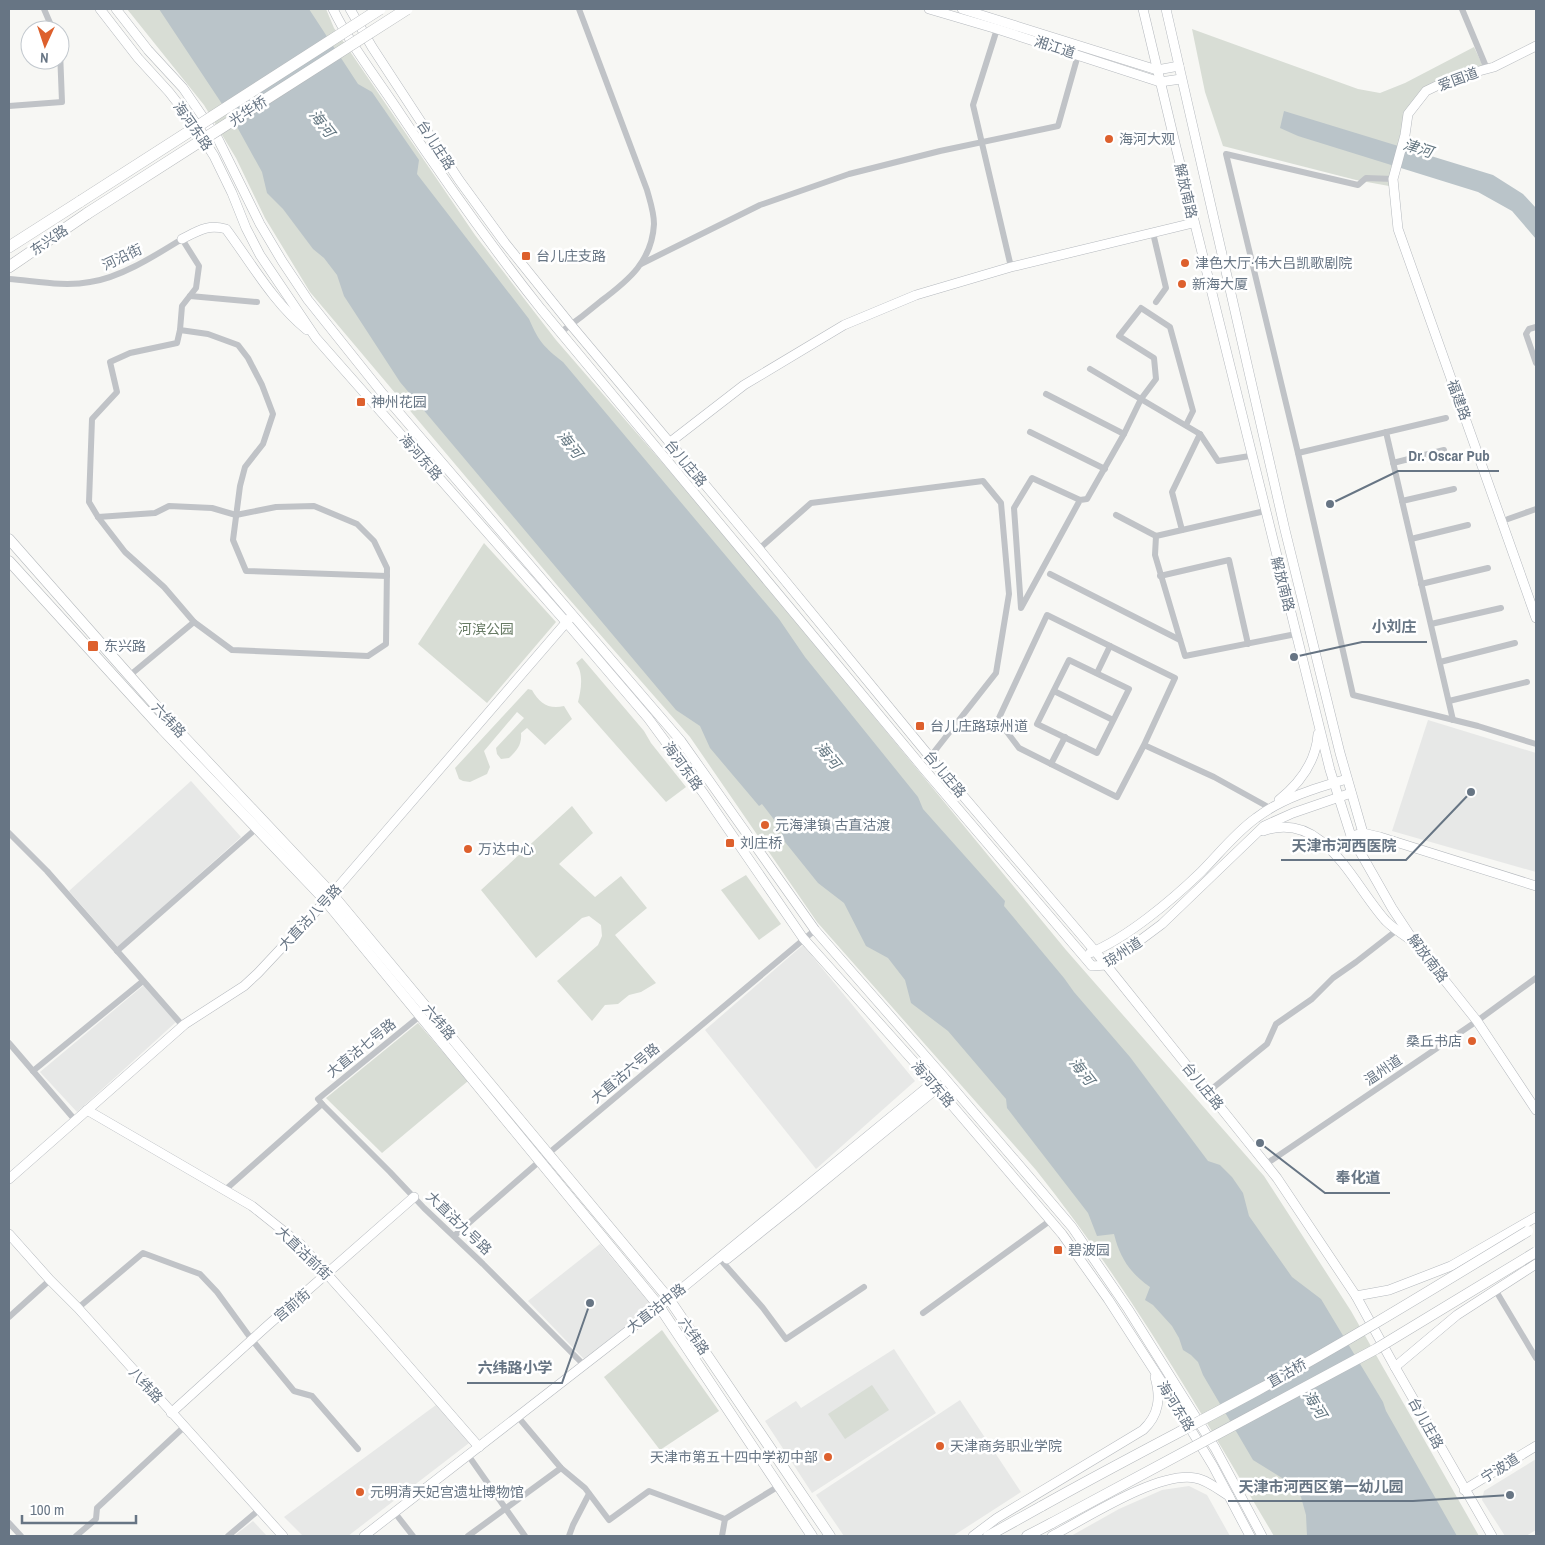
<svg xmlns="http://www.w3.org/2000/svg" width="1545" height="1545" viewBox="0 0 1545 1545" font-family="'Archivo Narrow','Noto Sans SC',sans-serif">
  <rect width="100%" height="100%" fill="#f7f7f4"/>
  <g fill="#e7e8e7">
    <polygon points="1428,720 1536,753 1536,872 1392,831"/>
    <polygon points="191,781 241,837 118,947 69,891"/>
    <polygon points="803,945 915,1081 816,1169 705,1030"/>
    <polygon points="144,985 176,1022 77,1112 40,1072"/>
    <polygon points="600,1244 652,1306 584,1359 528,1301"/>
    <polygon points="894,1349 936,1413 812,1493 765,1421 796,1401 801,1408"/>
    <polygon points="960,1400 1021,1492 953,1536 844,1536 816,1495"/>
    <polygon points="436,1405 469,1443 348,1536 303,1536 284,1517"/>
    <polygon points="1536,1459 1536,1530 1526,1536 1505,1536 1482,1500 1484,1491"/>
    <polygon points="1189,1486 1207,1495 1230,1536 1071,1536 1119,1509 1162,1490"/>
    <polygon points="253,1521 267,1536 234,1536"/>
  </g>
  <g fill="#d8ddd5">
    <path d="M127,9h199l8,19 141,207 81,105 157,181 353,429 198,226 87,135 128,225h-205c-74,-125 -147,-252 -238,-366l-219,-248 -127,-185 -128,-146 -252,-299 -45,-74 -29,-60 -32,-53z"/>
    <polygon points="1192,29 1358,89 1380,93 1405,83 1474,47 1483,66 1418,96 1405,113 1389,186 1356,180 1223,146 1205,92"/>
    <polygon points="484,543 556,622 487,703 418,644"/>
    <path d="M582,658l62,73 7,12 35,44 -20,15 -88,-100c3,-12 6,-28 -2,-39z"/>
    <path d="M528,689l4,1c7,13 17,20 32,16l8,13 -27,26 -18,-17 -6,5c1,12 -4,17 -12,25l-8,1 -4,-5 -1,-6 28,-30 -7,-6 -33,39 6,16 -3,7 -17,8 -7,-1 -4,-2 -4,-11z"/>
    <polygon points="572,806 593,833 559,864 595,897 621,876 647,908 615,935 656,983 641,992 629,995 618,1004 605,1005 592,1021 557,981 598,945 602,936 601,925 589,916 582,918 536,958 481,890"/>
    <polygon points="746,875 781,924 759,940 721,890"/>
    <polygon points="418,1023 468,1081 382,1153 326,1098"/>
    <polygon points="662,1330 719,1411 660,1450 604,1377"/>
    <polygon points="872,1385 889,1410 845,1439 828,1414"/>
  </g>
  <g fill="#bac4c9">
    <path d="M159,9h150l49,75 14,8 47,68 -2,14 112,145c10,23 15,28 34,43l216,257 26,38 113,140 5,12 82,92 -1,5 60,72 10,14 56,65 78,104 12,4 12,12 11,16 6,23 43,61 29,22 62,103 3,9 71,125h-150l-1,-21 -5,-18 -11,-14 -37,-23 -50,-85 -5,-13 -7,-7 -8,-5 -4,-12 -7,-12 -19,-21 -8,-5 5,-13c-20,-14 -30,-29 -36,-53l-17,2 -9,-23 -81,-105 -1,-9 -58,-68 -37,-28 -6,-23 -17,-22 -22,-12 -22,-43 -26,-20 -33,-41 -6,-16 -17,-22 -3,2 -49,-58 -10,-22 -24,-16 -276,-328 -56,-86 -7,-21 -13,-17 -11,-9 -30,-40 -16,-16 -5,-21 -26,-47z"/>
    <polygon points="1284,111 1493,175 1523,194 1536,208 1536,239 1512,211 1478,192 1298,136 1280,128"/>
  </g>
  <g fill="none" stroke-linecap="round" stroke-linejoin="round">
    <g stroke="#b5b9be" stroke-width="10">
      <g id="secondary">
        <polyline points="100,9 138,58 169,92 191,120 214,156 232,193 246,228 260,255 316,338 566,622 648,718 704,794 803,938 933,1083 1062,1234 1108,1299 1165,1387 1213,1466 1250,1536"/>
        <polyline points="116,9 148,50 183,88 218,139 260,224 282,261 308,300 383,394 681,741 815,930 942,1075 1072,1227 1128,1309 1215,1448 1262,1536"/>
        <path d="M333,9c18,37 45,71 68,106 44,66 90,131 140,194l383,460 168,197 15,-1 55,-41 102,-98 29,-13 58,-20"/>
        <polyline points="350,9 372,47 459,180 505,243 571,325 759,549 930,757 1095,951 1277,1178 1356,1296 1395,1367 1492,1536"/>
        <polyline points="929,9 997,29 1160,82 1181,79"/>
        <polyline points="962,9 1157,70 1179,66"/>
        <path d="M1143,9c60,254 123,507 187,761l21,66 41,72 23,35 62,78 59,89"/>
        <polyline points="1166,9 1285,530 1340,753 1363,833"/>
        <polyline points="1536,46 1494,67 1453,78 1426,91 1408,114 1405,135 1393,179 1398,229 1536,618"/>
        <path d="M182,239c16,-8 25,-15 44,-10 26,35 47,73 81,101"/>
        <polyline points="669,443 744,385 844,325 916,295 1011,267 1193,223"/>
        <path d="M1279,800c21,-17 37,-38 39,-66"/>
        <path d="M1263,831c61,-22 90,54 123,90 7,7 16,13 25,19"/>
        <polyline points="1351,836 1363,833 1380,837 1536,886"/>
        <path d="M1090,953c37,-15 82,-53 111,-81 18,-18 34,-39 55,-54 26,-20 60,-30 91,-39"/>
        <polyline points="87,1110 252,1206 301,1245 378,1331 479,1447"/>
        <polyline points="9,1179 185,1024 244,986 258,973 332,894 570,618"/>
        <polyline points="9,1234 50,1280 78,1308 283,1536"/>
        <polyline points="727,1259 796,1204 940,1086"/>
        <polyline points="1356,1296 1389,1290 1451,1266 1536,1217"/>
        <polyline points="1395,1367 1457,1315 1536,1264"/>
        <polyline points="171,1413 267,1326 414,1197"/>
        <polyline points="1464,1490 1536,1446"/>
        <polyline points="364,1536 669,1299 936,1080"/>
        <path d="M973,1536l24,-18 146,-88c16,-15 18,-32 12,-53"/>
        <path d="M1052,1536c33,-17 106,-65 143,-58 12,2 23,11 34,18"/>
      </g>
    </g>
    <g stroke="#b5b9bd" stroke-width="11">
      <g id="primary">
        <polyline points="9,539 172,724 332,894 669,1299 830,1536"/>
        <polyline points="9,561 162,729 325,900 659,1306 812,1536"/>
        <polyline points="988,1536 1042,1506"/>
        <polyline points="1027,1536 1052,1523"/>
      </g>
    </g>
    <g stroke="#b5b8bb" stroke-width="12">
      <g id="highway">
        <polyline points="9,247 81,201"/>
        <polyline points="9,267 88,213"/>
      </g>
    </g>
    <g stroke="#c0c3c7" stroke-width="6">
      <polyline points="44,9 53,30"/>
      <polyline points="1462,9 1487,69"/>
      <polyline points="997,29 973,105 1011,267"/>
      <polyline points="9,106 62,102 60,51"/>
      <polyline points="1393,179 1366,178 1358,185 1226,154 1298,453 1353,695 1478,726 1536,744"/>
      <polyline points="1153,233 1166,288 1156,302"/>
      <polyline points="641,264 760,205 849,174 940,151 1058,126 1078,55"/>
      <path d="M9,279c26,2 55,8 81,3 30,-4 66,-27 92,-43l17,27 -3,22 -14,18 -2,24 28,4 30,11 10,13 14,27 11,29 -10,30 -18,23 -5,19 -7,54 13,31 141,5"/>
      <polyline points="190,296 257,302"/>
      <polyline points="1536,327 1529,329 1526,334 1536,363"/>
      <polyline points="180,330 177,343 130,353 110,362 117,392 92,419 89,502 98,517 125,552 164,587 194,622"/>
      <path d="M561,332c14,-10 27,-20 40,-31 28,-21 51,-40 53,-77 0,-12 -4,-23 -7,-34l-68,-181"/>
      <polyline points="1090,369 1200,434 1218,461 1250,456"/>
      <polyline points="1046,394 1124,434"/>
      <polyline points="1030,432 1105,469"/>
      <polyline points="1386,432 1453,720"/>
      <polyline points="1298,453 1446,418"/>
      <polyline points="1393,463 1444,450"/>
      <polyline points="1080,500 1032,478 1014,508 1021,608 1080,500 1087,499 1124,434 1141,399 1156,379 1154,358 1119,336 1141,308 1170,327 1193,411 1186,425"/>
      <polyline points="1402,501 1454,489"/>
      <polyline points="1265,511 1156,536 1155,555 1185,656 1296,634"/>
      <polyline points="1116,515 1156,536"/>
      <polyline points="98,517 155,513 169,506 212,508 236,515 276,507 314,506 357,524 374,541 387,568 386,644 368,656 232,650 194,622 129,676"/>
      <polyline points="1508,519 1536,509"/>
      <polyline points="1182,530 1172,492 1200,434"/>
      <polyline points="1411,539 1468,525"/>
      <polyline points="759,549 811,503 983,481 1001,503 1009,594 996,673 930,757"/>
      <polyline points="1050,574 1180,640"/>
      <polyline points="1160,576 1229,560 1248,644"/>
      <polyline points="1421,584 1488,568"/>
      <polyline points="1431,624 1501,608"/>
      <polygon points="1069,660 1129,689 1097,753 1037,724"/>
      <polyline points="1440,662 1515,643"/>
      <polyline points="1097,673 1110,646"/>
      <polyline points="1054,691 1113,720"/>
      <polyline points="1449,701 1527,682"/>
      <polyline points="1144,745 1117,797 1019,748 998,720 1047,615 1175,678 1144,745 1214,777 1270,808"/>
      <polyline points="1051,764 1065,737"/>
      <polyline points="9,833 47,871 183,1026"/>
      <polyline points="117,951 257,828"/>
      <polyline points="420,1016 318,1099 322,1104 390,1172 424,1208 483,1264 584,1365"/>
      <polyline points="9,1043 75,1120"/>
      <polyline points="33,1071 143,981"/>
      <polyline points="1208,1092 1267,1044 1276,1024 1312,999 1333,978 1356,962 1397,930"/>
      <polyline points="1266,1164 1477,1021 1536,978"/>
      <polyline points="225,1190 322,1104"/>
      <polyline points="454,1236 549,1153 815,930"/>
      <polyline points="719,1258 763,1308 786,1339 864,1287"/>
      <polyline points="1496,1291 1536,1358"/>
      <polyline points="78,1308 143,1253 200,1274 217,1292 252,1340 294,1391 312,1396 358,1449"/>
      <polyline points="923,1313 1051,1220"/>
      <polyline points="9,1317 50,1280"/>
      <polyline points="518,1417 561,1468 585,1488 609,1520 649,1491 725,1519 779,1486"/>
      <polyline points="468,1455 525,1536"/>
      <polyline points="395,1513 413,1536"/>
      <polyline points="9,1523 21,1536"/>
      <polyline points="76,1536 96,1519 97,1508 184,1427"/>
      <polyline points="228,1536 260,1509"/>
      <polyline points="468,1536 561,1468"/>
      <polyline points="569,1536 573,1525 589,1494"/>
      <polyline points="722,1536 725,1519"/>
    </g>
    <use href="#secondary" stroke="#fff" stroke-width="9"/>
    <use href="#primary" stroke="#fff" stroke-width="10"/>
    <use href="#highway" stroke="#fff" stroke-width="11"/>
    <g stroke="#b5b9bd" stroke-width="11" stroke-linecap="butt">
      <g id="primary-bridge">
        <path d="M1042,1506c71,-40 144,-77 216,-116 92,-50 181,-105 270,-159"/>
        <polyline points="1052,1523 1376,1349 1536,1252"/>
      </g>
    </g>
    <g stroke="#b5b8bb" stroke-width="12" stroke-linecap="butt">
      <g id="highway-bridge">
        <polyline points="81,201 380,9"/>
        <polyline points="88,213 407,9"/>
      </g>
    </g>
    <use href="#primary-bridge" stroke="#fff" stroke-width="10"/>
    <use href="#highway-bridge" stroke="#fff" stroke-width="11"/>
  </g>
  <g fill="#dd602d" stroke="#fff" stroke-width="2">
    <circle cx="1109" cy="139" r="5"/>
    <rect x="521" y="251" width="10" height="10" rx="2.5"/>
    <circle cx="1185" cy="263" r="5"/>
    <circle cx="1182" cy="284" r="5"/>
    <rect x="356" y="397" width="10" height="10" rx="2.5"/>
    <rect x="87" y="640" width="12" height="12" rx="2.5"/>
    <rect x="915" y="721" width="10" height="10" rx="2.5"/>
    <circle cx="765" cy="825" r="5"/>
    <rect x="725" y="838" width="10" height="10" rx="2.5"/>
    <circle cx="468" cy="849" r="5"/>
    <circle cx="1472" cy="1041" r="5"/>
    <rect x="1053" y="1245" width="10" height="10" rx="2.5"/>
    <circle cx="940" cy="1446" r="5"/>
    <circle cx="828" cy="1457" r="5"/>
    <circle cx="360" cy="1492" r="5"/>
  </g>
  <g text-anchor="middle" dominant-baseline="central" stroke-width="5" stroke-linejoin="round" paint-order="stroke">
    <g font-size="14" fill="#677584" stroke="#fff">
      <text transform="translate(1055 47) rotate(18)">湘江道</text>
      <text transform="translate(1458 79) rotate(-20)">爱国道</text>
      <text transform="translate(248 111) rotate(-33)">光华桥</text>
      <text transform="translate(193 126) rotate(55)">海河东路</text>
      <text transform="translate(436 145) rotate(57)">台儿庄路</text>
      <text transform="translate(1186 191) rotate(77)">解放南路</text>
      <text transform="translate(49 240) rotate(-34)">东兴路</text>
      <text transform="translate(122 257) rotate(-25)">河沿街</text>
      <text transform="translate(1459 400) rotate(70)">福建路</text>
      <text transform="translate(421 457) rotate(49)">海河东路</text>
      <text transform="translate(686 463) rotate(50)">台儿庄路</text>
      <text transform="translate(1283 584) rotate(76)">解放南路</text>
      <text transform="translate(169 720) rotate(47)">六纬路</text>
      <text transform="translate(683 766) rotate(54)">海河东路</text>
      <text transform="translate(945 774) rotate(50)">台儿庄路</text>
      <text transform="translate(310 917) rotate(-47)">大直沽八号路</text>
      <text transform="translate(1123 952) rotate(-33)">琼州道</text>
      <text transform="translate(1428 958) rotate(53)">解放南路</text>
      <text transform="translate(439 1022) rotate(50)">六纬路</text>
      <text transform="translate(361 1048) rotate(-39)">大直沽七号路</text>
      <text transform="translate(1383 1070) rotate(-34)">温州道</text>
      <text transform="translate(625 1073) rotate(-40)">大直沽六号路</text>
      <text transform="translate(933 1084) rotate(49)">海河东路</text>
      <text transform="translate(1203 1086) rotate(51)">台儿庄路</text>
      <text transform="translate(459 1223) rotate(44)">大直沽九号路</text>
      <text transform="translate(304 1253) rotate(44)">大直沽前街</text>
      <text transform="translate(292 1305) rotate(-40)">宫前街</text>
      <text transform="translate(656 1308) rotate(-38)">大直沽中路</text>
      <text transform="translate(694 1336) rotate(56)">六纬路</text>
      <text transform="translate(1287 1373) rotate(-30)">直沽桥</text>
      <text transform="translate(146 1385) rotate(48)">八纬路</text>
      <text transform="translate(1176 1406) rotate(58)">海河东路</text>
      <text transform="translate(1426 1423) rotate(61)">台儿庄路</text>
      <text transform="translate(1500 1468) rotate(-32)">宁波道</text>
    </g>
    <g font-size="14" fill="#677584" stroke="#fff" text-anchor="start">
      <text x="1119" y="139">海河大观</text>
      <text x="536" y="256">台儿庄支路</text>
      <text x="1195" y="263">津色大厅·伟大吕凯歌剧院</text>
      <text x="1192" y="284">新海大厦</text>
      <text x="371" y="402">神州花园</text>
      <text x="104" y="646">东兴路</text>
      <text x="930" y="726">台儿庄路琼州道</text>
      <text x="775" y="825">元海津镇 古直沽渡</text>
      <text x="740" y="843">刘庄桥</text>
      <text x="478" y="849">万达中心</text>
      <text x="1462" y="1041" text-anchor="end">桑丘书店</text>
      <text x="1068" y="1250">碧波园</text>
      <text x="950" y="1446">天津商务职业学院</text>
      <text x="818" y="1457" text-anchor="end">天津市第五十四中学初中部</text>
      <text x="370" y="1492">元明清天妃宫遗址博物馆</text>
    </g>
    <g font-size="14" fill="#687b65" stroke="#fff">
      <text x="486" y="629">河滨公园</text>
    </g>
    <g font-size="15" font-style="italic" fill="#637680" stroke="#fff">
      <text transform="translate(322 123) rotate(52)">海河</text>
      <text transform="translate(1418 148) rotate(17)">津河</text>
      <text transform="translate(570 444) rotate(52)">海河</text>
      <text transform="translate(828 755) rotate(50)">海河</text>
      <text transform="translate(1082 1071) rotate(52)">海河</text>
      <text transform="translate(1315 1404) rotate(58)">海河</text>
    </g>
  </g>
  <path fill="none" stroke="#677584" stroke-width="2" d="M1330 504L1398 471H1499M1294 657L1362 642H1427M1471 792L1406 860H1281M1260 1143L1325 1193H1390M590 1303L562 1383H467M1510 1495L1413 1501H1228"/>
  <g fill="#677584" stroke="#fff" stroke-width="2">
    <circle cx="1330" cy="504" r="5"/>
    <circle cx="1294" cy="657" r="5"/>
    <circle cx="1471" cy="792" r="5"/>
    <circle cx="1260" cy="1143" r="5"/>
    <circle cx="590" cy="1303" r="5"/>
    <circle cx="1510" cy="1495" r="5"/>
  </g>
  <g font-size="15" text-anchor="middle" font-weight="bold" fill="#677584" stroke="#fff" stroke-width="5" stroke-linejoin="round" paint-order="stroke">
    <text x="1449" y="461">Dr. Oscar Pub</text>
    <text x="1394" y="632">小刘庄</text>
    <text x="1344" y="851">天津市河西医院</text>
    <text x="1358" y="1183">奉化道</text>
    <text x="515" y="1373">六纬路小学</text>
    <text x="1321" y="1492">天津市河西区第一幼儿园</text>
  </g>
  <rect width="1545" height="1545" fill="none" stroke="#677584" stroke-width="20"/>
  <g transform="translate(45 45) rotate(183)"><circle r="24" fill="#ffffff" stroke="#c2c8ce"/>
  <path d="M0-4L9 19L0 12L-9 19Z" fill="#dd602d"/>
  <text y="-8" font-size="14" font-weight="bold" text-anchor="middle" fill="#677584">N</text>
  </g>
  <path d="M22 1515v8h114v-8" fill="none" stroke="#677584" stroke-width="2.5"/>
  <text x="30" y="1515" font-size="15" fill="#677584" stroke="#ffffff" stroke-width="4" paint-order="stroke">100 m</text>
</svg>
